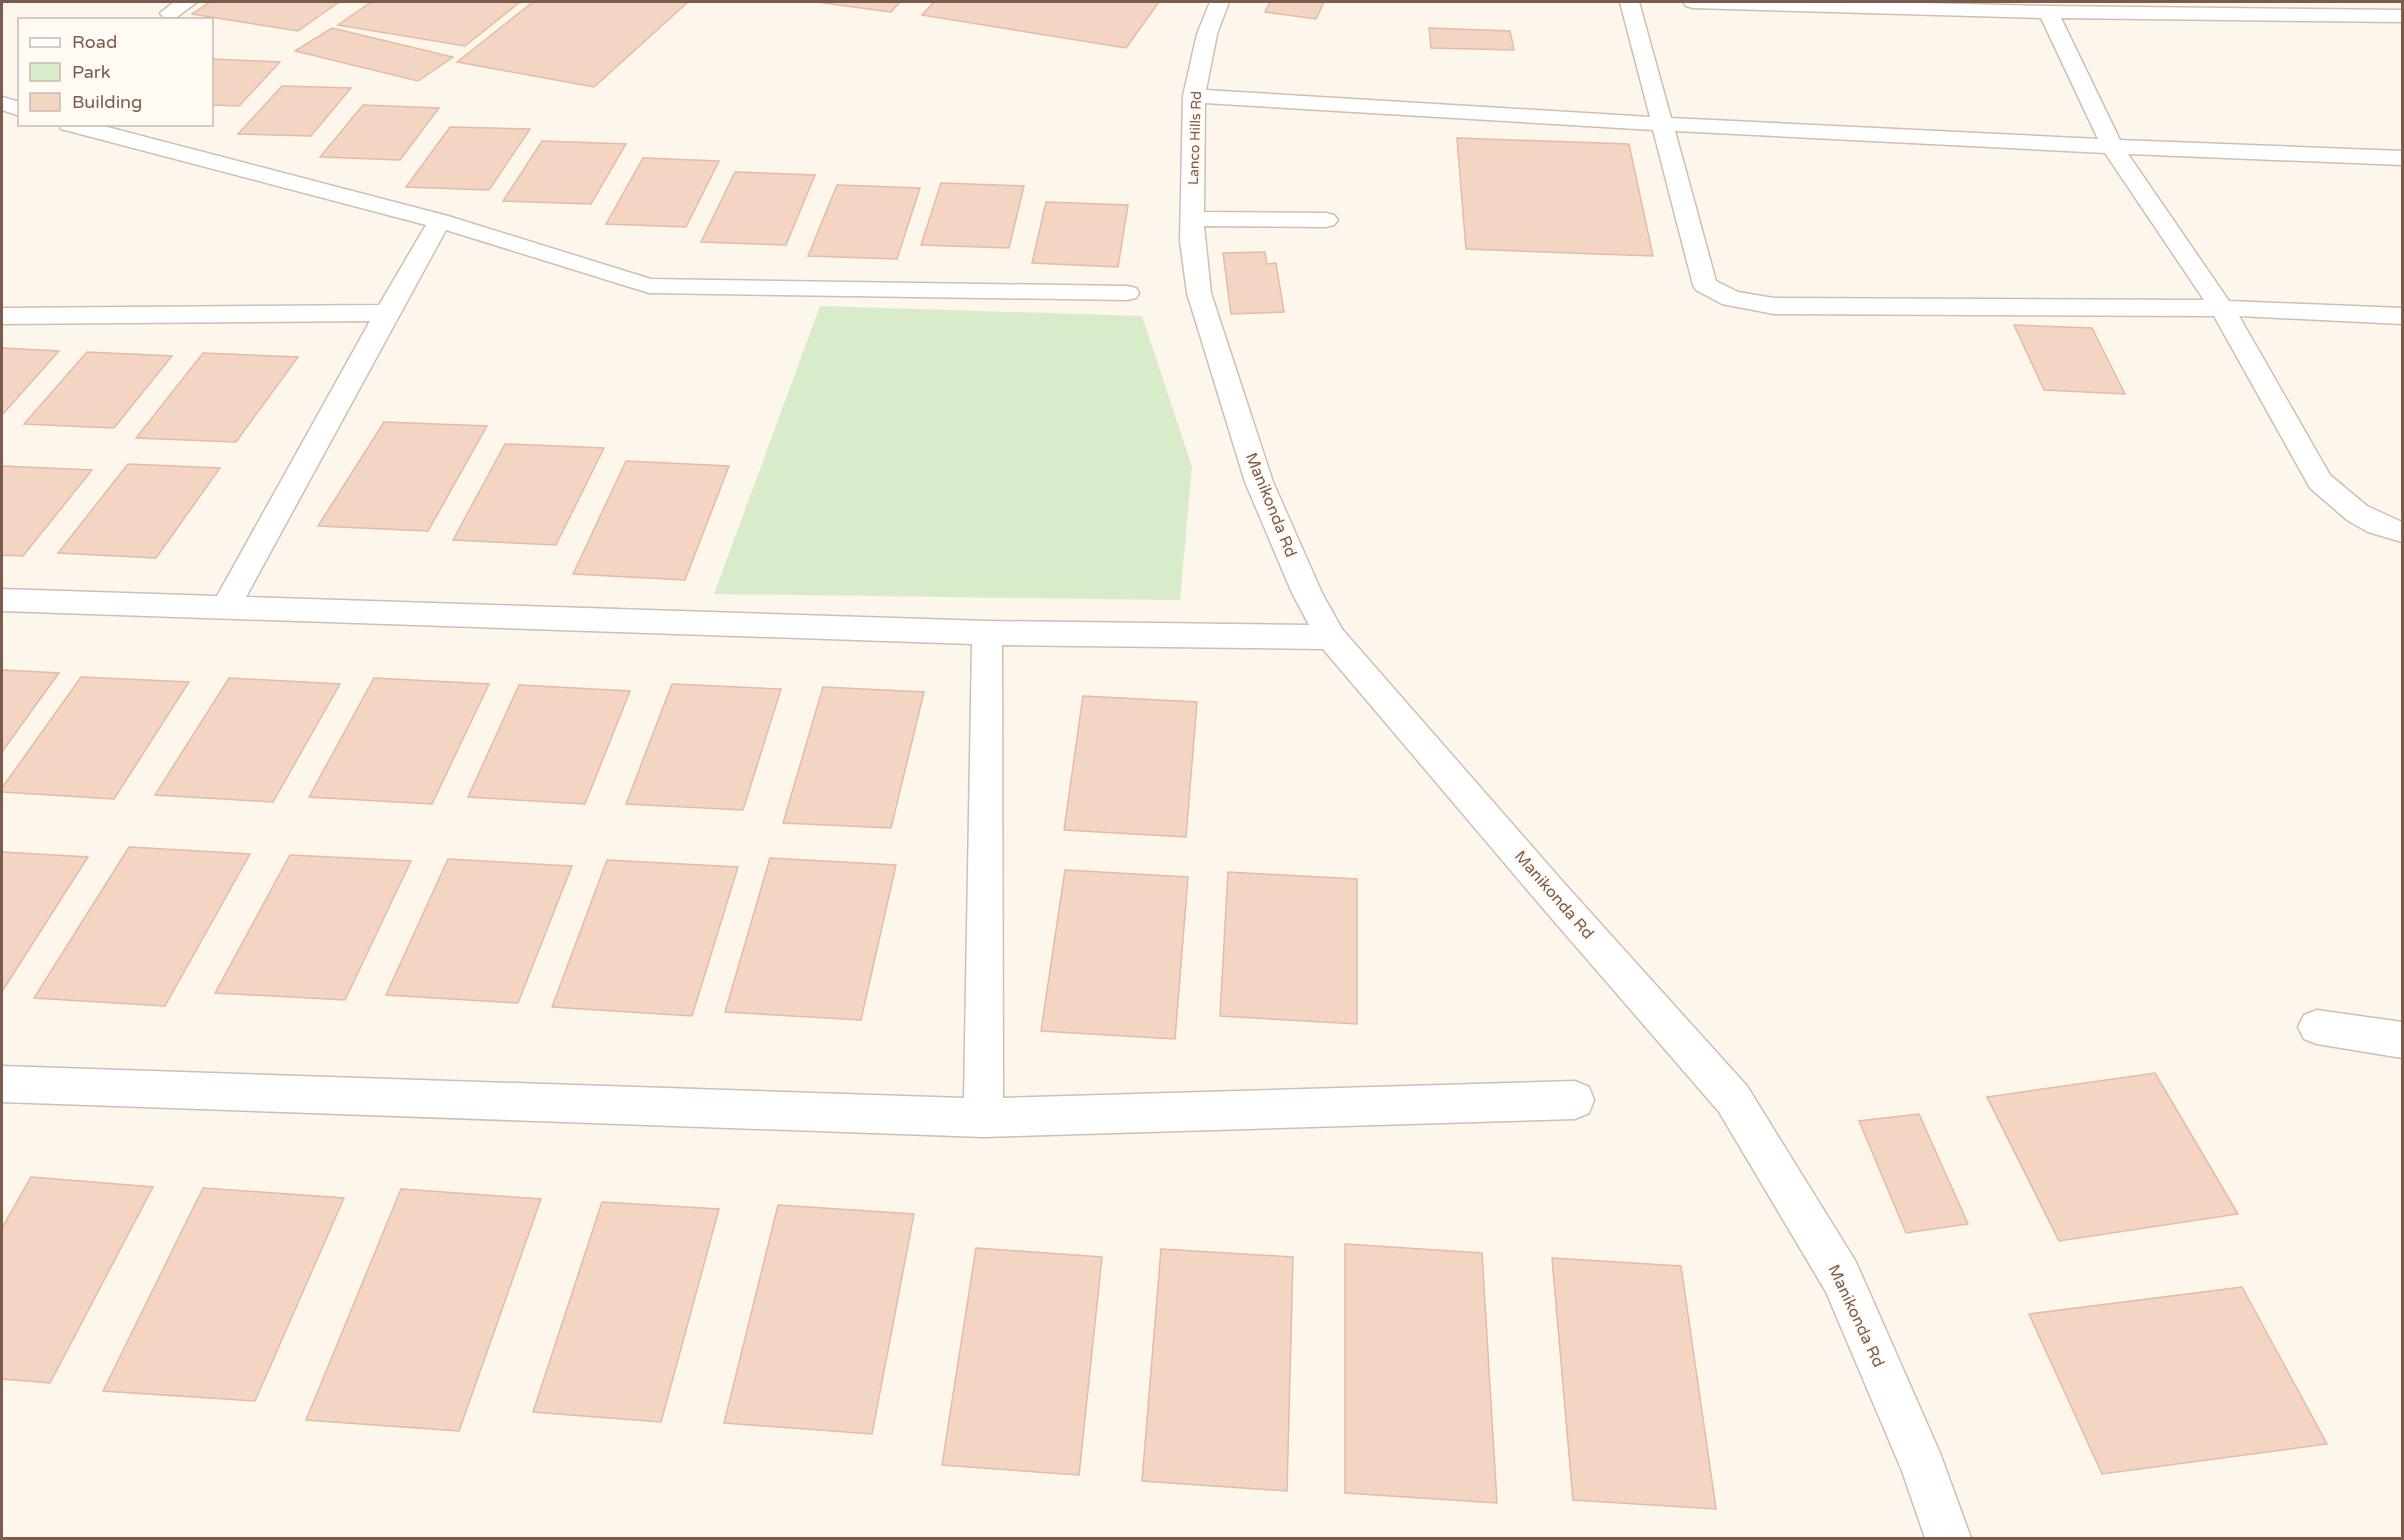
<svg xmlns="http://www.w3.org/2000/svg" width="2404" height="1540" viewBox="0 0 2404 1540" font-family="'Varela Round',sans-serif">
  <rect width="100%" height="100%" fill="#fdf6ec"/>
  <polygon fill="#d8ecc9" points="820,306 1142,316 1192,467 1180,600 714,594"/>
  <g fill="#f3d5c3" stroke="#e6bba3" stroke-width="1.5">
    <polygon points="210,2 339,2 298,31 192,14"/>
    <polygon points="371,2 520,2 465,46 338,25"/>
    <polygon points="533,2 688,2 594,87 457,62"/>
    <polygon points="816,2 900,2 891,12"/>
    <polygon points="934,2 1159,2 1126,48 922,15"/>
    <polygon points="1270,2 1324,2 1316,19 1265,12"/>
    <polygon points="332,28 453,57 418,81 295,51"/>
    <polygon points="1429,28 1510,31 1514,50 1431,48"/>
    <polygon points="212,59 280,62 239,106 212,105"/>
    <polygon points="282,86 351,88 311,136 238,134"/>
    <polygon points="363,105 439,108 400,160 320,157"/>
    <polygon points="450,127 530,129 489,190 406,187"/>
    <polygon points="1457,138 1629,144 1653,256 1466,249"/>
    <polygon points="542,141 626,144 591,204 503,201"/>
    <polygon points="643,158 719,161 686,227 606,224"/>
    <polygon points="735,172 815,175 786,245 701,242"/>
    <polygon points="941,183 1024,186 1009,248 921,245"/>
    <polygon points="837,185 920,188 897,259 808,256"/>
    <polygon points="1046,202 1128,205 1118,267 1032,263"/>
    <polygon points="1265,252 1267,264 1276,263 1284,312 1231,314 1223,253"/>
    <polygon points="2014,325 2092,328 2125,394 2044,390"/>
    <polygon points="2,348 59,351 2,415"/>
    <polygon points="87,352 172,356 114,428 24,424"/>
    <polygon points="203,353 298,357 236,442 136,438"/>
    <polygon points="384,422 487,426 428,531 318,526"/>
    <polygon points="505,444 604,448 556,545 453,540"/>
    <polygon points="626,461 729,466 685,580 573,574"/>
    <polygon points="128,464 220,468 156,558 58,553"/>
    <polygon points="2,466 92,470 23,556 2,555"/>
    <polygon points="2,670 59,673 2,752"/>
    <polygon points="81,677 189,682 114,799 2,792 2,788"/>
    <polygon points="229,678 340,684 273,802 155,795"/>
    <polygon points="374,678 489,684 432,804 309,797"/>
    <polygon points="672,684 781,689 743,810 626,804"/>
    <polygon points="519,685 630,691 585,804 468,797"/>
    <polygon points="823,687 924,692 891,828 783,823"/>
    <polygon points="1083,696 1197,702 1186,837 1064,830"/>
    <polygon points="129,847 250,854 165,1006 34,998"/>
    <polygon points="2,852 88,857 3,990 2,990"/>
    <polygon points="290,855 411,861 345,1000 215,993"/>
    <polygon points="770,858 896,865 861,1020 725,1012"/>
    <polygon points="448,859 572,866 518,1003 386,995"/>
    <polygon points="607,860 738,867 692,1016 552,1007"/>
    <polygon points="1065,870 1188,877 1175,1039 1041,1031"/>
    <polygon points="1228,872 1357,879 1357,1024 1220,1016"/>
    <polygon points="2155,1073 2238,1214 2059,1241 1987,1097"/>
    <polygon points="1919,1114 1968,1224 1906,1233 1859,1121"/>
    <polygon points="31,1177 153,1187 50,1383 2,1379 2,1228"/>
    <polygon points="203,1188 344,1198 255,1401 103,1391"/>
    <polygon points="401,1189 541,1199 459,1431 306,1420"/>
    <polygon points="602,1202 719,1209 661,1422 533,1412"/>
    <polygon points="778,1205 914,1214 872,1434 724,1423"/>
    <polygon points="1345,1244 1482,1253 1497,1503 1345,1493"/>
    <polygon points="976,1248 1102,1257 1079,1475 942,1465"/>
    <polygon points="1161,1249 1293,1257 1287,1491 1142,1481"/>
    <polygon points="1552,1258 1681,1266 1716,1509 1573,1500"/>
    <polygon points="2242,1287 2327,1444 2102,1474 2029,1314"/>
  </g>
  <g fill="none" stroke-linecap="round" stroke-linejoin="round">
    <g stroke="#d1beb0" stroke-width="3">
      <g id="minor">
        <polygon points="174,2 197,2 177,17 163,17 160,13"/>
        <path d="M1210,2h19l-12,32 -11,56 444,27 -30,-115h19l32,116 427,21 -57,-121 -348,-10 -7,-2 -3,-4h200l165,4 354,4v12l-341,-4 59,122 282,11v14l-274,-11 101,147 173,7v16l-163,-8 91,159 37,31 35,16v20l-34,-10 -21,-12 -37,-32 -96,-172 -440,-2 -52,-10 -26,-14 -3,-5 -40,-155 -448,-27 -1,109 122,1 8,2 4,5 -4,5 -8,2 -122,-1 7,67 62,189 49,111 20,36 222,254 183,203 109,176 84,191 31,85h-46l-23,-67 -76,-179 -107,-180 -179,-207 -217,-256 -321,-4 1,453 572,-17 14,6 5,13 -5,13 -14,6 -592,18 -981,-35v-36l962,32 8,-454 -970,-33v-22l215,7 153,-275 -368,3v-16l377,-3 47,-80 -365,-96 -2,-5h37l352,92 203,63 476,7 9,2 3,5 -3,5 -9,2 -478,-7 -203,-63 -200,367 741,24 322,4 -17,-32 -47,-111 -58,-189 -7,-52 3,-145 14,-62zM1675,131l430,22 99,147 -430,-2 -36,-6 -22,-11z"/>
        <polygon points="2,97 20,102 20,116 2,110"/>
        <polygon points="2317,1010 2402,1022 2402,1058 2317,1044 2304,1039 2298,1027 2304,1015"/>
      </g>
    </g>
    <use href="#minor" fill="#fff" fill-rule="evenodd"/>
  </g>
  <g text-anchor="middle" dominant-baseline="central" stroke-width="4.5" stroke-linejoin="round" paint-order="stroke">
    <g font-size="14" fill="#7a5c4d" stroke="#fffaf3">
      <text transform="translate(1195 138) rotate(-88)">Lanco Hills Rd</text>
    </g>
    <g font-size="16" fill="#7a5c4d" stroke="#fffaf3">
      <text transform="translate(1271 505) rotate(68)">Manikonda Rd</text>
      <text transform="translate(1554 895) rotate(49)">Manikonda Rd</text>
      <text transform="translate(1856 1316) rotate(65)">Manikonda Rd</text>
    </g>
  </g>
  <rect width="2404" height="1540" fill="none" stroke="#7a5c4d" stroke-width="6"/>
  <rect x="18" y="18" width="195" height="108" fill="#fffaf3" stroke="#cabbb1" stroke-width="1.5"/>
  <rect x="30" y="38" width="30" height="9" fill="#ffffff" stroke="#cabbb1" stroke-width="1.5"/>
  <text x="72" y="48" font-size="18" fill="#7a5c4d">Road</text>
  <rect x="30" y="63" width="30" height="18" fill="#d8ecc9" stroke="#cabbb1" stroke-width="1.5"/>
  <text x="72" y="78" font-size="18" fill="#7a5c4d">Park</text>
  <rect x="30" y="93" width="30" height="18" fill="#f3d5c3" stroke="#cabbb1" stroke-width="1.5"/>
  <text x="72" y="108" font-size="18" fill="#7a5c4d">Building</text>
</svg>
